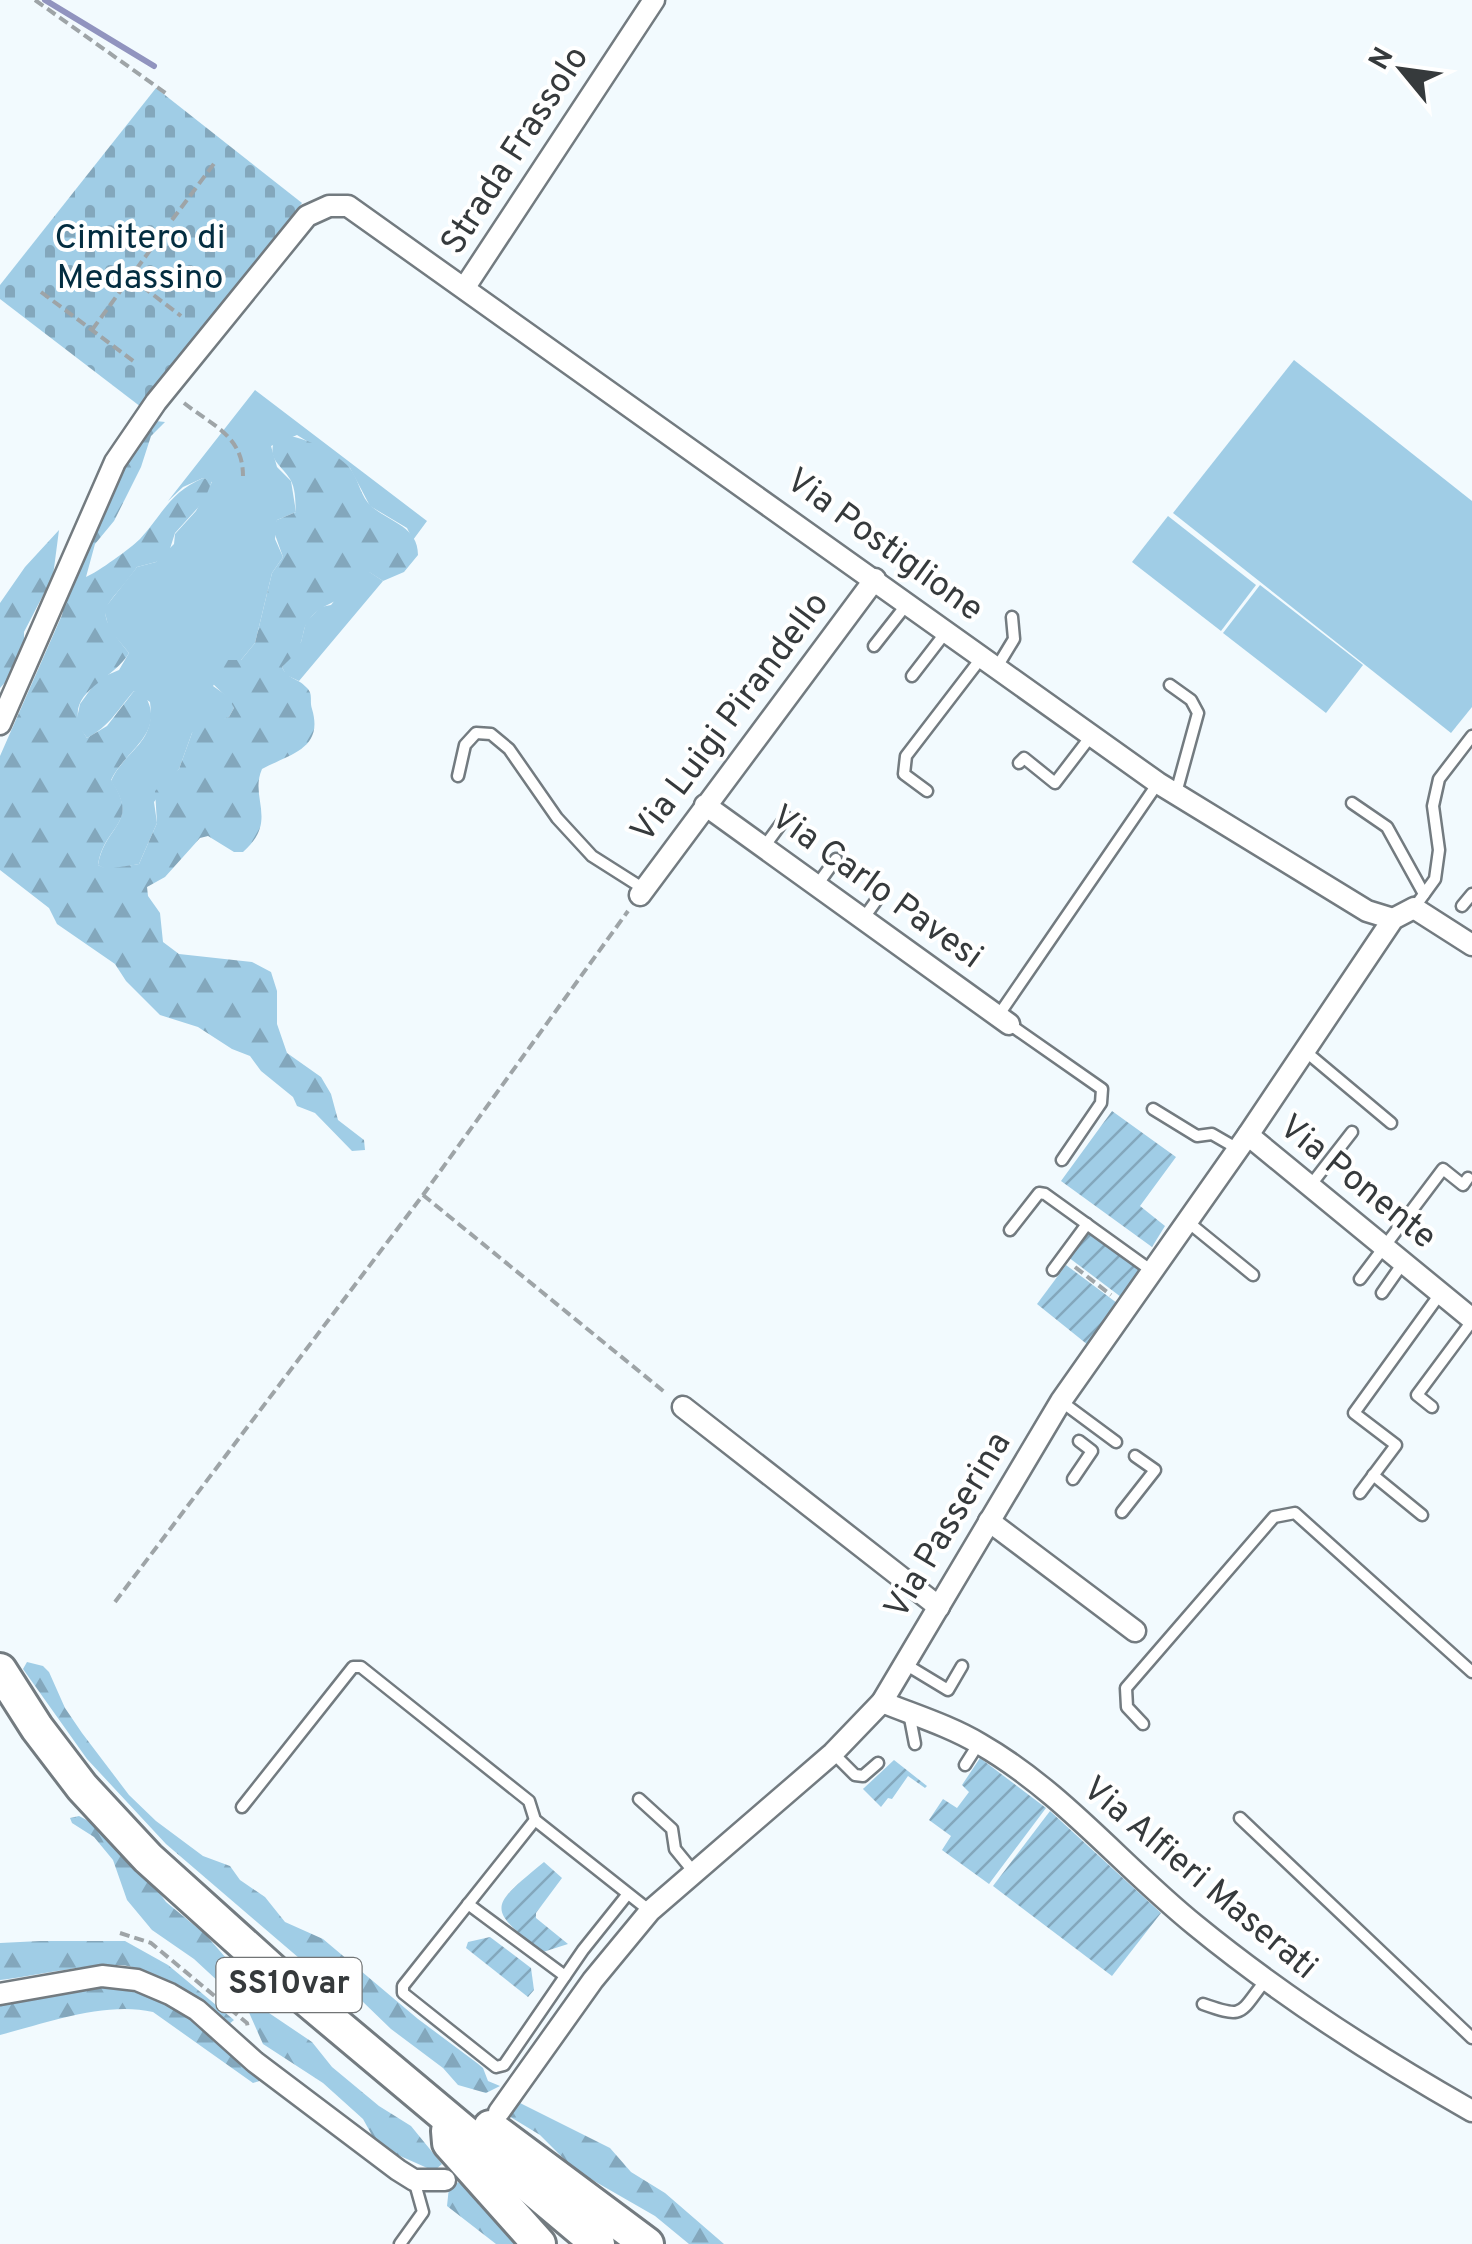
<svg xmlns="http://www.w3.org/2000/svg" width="1472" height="2244" viewBox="0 0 1472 2244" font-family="Overpass,sans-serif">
  <defs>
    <pattern id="forest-firs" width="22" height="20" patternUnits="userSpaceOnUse" patternTransform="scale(2.5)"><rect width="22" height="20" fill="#a0cde6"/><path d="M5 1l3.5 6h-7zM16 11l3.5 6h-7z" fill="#83a7bc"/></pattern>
    <pattern id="cemetery-stones" width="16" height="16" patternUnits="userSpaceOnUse" patternTransform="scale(2.5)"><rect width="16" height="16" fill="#a0cde6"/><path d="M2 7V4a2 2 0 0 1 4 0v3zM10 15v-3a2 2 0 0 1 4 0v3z" fill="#83a7bc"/></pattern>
    <pattern id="garden-furrows" width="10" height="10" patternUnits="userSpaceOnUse" patternTransform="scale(2.5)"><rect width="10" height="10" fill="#a0cde6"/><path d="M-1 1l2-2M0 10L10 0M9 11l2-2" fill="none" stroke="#83a7bc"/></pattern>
  </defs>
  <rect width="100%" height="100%" fill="#f2fafe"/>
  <g fill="#a0cde6">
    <polygon points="1294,360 1472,501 1472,707 1451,733 1173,513"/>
    <path d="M255,390l172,131 -14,19 -6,-12 -37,-22 -20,-38 -53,-33 -26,11 6,21 14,14 5,31 -19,8 -2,19 8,18 -11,16 -17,70 -14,17 -11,2 -17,24 17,12 4,10 -5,9 -37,16 -13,36 -25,33 3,21 -18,41 -32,6 -9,-5c7,-41 42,-41 13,-84 15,-33 45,-36 39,-79l-16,-11c-16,18 -25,36 -47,47l-11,-15 4,-19 18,-25 21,-9 10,-17 -20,-24 -5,-20 33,-42 19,-5 18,-18 1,-10 21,-23 16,-29 -9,-4 -20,9 -15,14z"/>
    <polygon points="1168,516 1256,585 1221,631 1132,562"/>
    <polygon points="368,571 383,581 299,681 286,675 282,667 301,642 306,622 321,607 331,605 358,572"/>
    <polygon points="1260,585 1363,665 1326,713 1223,633"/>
  </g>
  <g fill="url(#forest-firs)">
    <path d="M156,421l9,1 -14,14 -10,31 -27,54 -19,23 -9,33c12,-5 45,-29 54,-38 23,-25 29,-46 63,-61l9,3 -8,20 -29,32 -7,22 -12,7 -19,5c-31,45 -48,37 -8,86 -18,31 -73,40 -42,85l20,-12 27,-35 10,3c24,38 -19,56 -33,86 30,45 -7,44 -13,85l9,4 32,-5 18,-41 -2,-32 24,-22 13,-36 6,-7 31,-9 5,-9c-6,-14 -19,-18 -26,-32l12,-16h21l14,-17 17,-70 11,-16 -10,-28 4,-9 19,-8c-1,-11 0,-23 -6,-33 -11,-17 -24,-19 -14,-43 19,-5 65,18 76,35 7,11 9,26 19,35 18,16 47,20 47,49l-14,17 -21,9 -14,-9 -11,1c-10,34 -32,24 -49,47 -6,7 -5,14 -8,22 -3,10 -12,18 -19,25 5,12 16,11 24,20 8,7 3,13 6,22 12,40 -22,45 -50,60 -13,29 17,52 -19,83h-9l-26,-16 -8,2 -35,39 -18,10 1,9 12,17 3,29 16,12 73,8 19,10 6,19v33l10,29 34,24 10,17 7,26 26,20 1,10 -13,1 -37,-38 -18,-7 -4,-9 -32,-26 -11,-15 -18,-7 -34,-22 -38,-12 -34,-34 -11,-17 -58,-40 -8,-16 -49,-38v-114l62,-141c5,-29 20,-52 32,-79 16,-35 31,-91 62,-115z"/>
    <polygon points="59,530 53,576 24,632 24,649 11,676 0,688 0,603 25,567"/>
    <polygon points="27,1662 43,1666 49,1672 65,1708 82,1733 129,1795 156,1821 203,1856 230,1866 240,1880 265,1897 285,1922 323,1939 418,2019 477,2063 483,2068 488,2081 500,2086 486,2093 458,2085 443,2068 391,2029 362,2001 306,1964 166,1844 87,1759 23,1669"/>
    <polygon points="79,1816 96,1825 147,1876 166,1902 206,1935 245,1980 269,2013 312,2042 332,2067 379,2106 411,2126 442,2164 434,2171 389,2151 373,2137 363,2119 323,2083 263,2044 247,2008 194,1959 152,1930 127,1900 113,1860 94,1837 72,1823 70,1818"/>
    <path d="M40,1941h85l43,24 66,55 -6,5c-28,-22 -73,-59 -110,-60 -34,-1 -83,11 -118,15v-37z"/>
    <path d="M105,1985c16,3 34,5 48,12 41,19 78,51 109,83l-9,3 -100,-71c-48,-11 -106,11 -153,23v-32z"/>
    <polygon points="520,2103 610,2148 631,2172 665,2193 724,2244 689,2244 655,2216 575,2170 540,2135 507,2115"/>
    <polygon points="465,2179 479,2205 518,2244 496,2244 447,2206 449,2187"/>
  </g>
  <polygon fill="url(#cemetery-stones)" points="156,88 302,203 141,407 0,299 0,285"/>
  <g fill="url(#garden-furrows)">
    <polygon points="1112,1111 1176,1157 1140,1206 1165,1226 1152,1247 1061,1181"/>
    <polygon points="1088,1231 1141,1268 1121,1297 1068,1257"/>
    <polygon points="1066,1265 1117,1303 1088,1345 1037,1304"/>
    <polygon points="980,1758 1046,1808 989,1884 942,1850 951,1836 929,1820 943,1799 957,1808 969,1792 962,1785"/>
    <polygon points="894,1760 927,1786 925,1788 908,1776 892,1799 888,1798 881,1807 863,1789"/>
    <polygon points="1050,1811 1161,1913 1112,1976 993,1886"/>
    <path d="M544,1862l18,16 -26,35v5l32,26 -25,8c-58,-44 -53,-45 1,-90z"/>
    <polygon points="490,1937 531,1968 534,1990 528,1997 466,1948 468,1942"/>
  </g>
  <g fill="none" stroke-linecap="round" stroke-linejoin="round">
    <polyline stroke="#9194bf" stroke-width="6" points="45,0 154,66"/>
    <g stroke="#737b80" stroke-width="15">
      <g id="service">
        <polyline points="874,646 907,604"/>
        <polyline points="997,667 1014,639 1012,617"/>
        <polyline points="912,676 946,632"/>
        <polyline points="1170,685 1191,700 1198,713 1176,793"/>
        <polyline points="1019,763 1024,758 1055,783 1091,736"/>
        <polyline points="458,776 465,745 476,733 491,734 509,749 557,818 592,856 644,889"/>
        <polyline points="927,791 904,774 906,756 982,657"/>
        <polyline points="1352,803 1387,827 1424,894"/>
        <polyline points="764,847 786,817"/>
        <polyline points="817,885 836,859"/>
        <polyline points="1462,906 1472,894"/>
        <polyline points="1414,908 1435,879 1439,850 1433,806 1439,779 1472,736"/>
        <polyline points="863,919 881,894"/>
        <polyline points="998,1016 1158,783"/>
        <polyline points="1009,1024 1102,1089 1101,1103 1062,1160"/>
        <polyline points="1305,1051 1391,1123"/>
        <polyline points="1153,1109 1197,1136 1212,1134 1238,1149"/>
        <polyline points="1310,1186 1352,1132"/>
        <polyline points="1188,1222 1253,1275"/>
        <polyline points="1010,1230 1039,1193 1045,1194 1152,1271"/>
        <polyline points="1053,1270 1087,1224"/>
        <polyline points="1360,1279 1443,1169 1463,1185 1468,1178"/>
        <polyline points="1382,1293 1403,1263"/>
        <polyline points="1062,1402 1116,1442"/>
        <polyline points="1432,1407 1417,1395 1472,1321"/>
        <polyline points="1373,1475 1422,1515"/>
        <polyline points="1073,1479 1092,1451 1079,1441"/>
        <polyline points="1360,1493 1396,1445 1354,1413 1440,1294"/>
        <polyline points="1122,1512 1155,1470 1135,1456"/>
        <polyline points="905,1664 948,1690 962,1666"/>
        <polyline points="909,1713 915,1744"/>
        <polyline points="1143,1724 1127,1707 1126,1688 1274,1517 1295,1513 1472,1672"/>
        <polyline points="833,1753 855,1775 863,1776 878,1763"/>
        <polyline points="965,1765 979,1743"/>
        <polyline points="639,1799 672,1829 675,1849 693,1871"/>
        <polyline points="242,1807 353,1667 361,1667 529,1801 535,1820 650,1911"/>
        <polyline points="1240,1818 1472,2038"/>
        <polyline points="535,1820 403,1986 403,1993 496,2067 504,2065 583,1950 627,1895"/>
        <polyline points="468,1904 565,1976"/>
        <path d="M1203,2004c42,15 36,10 62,-23"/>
        <polyline points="400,2244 423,2212 414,2180"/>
      </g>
    </g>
    <g stroke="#737b80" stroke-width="25">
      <g id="minor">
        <polyline points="465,287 654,0"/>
        <polyline points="0,724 115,462 156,402 307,216 329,206 348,206 1158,783 1367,911 1393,919"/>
        <polyline points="705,805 1009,1024"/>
        <polyline points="640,895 875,579"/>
        <polyline points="1248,1135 1472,1319"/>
        <polyline points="683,1407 939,1607"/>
        <polyline points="989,1521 1135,1631"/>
        <path d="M882,1702c32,13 68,24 98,42 82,47 142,122 215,181 88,72 178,130 277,186"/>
        <polyline points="0,1994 102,1976 137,1980 170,1994 197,2010 255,2062 398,2170 414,2180 445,2180"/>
        <polyline points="499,2112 593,1980 650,1911 833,1753 882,1702 1061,1401 1248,1135 1393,919 1414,908 1472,945"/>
      </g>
    </g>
    <g stroke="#737b80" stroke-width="38">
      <g id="trunk">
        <polyline points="0,1670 37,1728 82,1787 148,1858 281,1978 598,2244"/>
        <polyline points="490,2127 647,2244"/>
        <polyline points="448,2131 449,2143 539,2244"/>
      </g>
    </g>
    <g stroke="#9ea4a7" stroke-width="4" stroke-dasharray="10 5" stroke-linecap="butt">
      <polyline points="35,0 167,94"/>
      <polyline points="172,220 216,161"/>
      <polyline points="130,277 181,316"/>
      <polyline points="41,292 136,363"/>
      <polyline points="92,330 159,238"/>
      <path d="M184,403c29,23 59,33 59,73"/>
      <polyline points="423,1195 667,1394"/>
      <polyline points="1075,1267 1111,1295"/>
      <polyline points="115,1602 423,1195 628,911"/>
      <polyline points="120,1933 151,1943 247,2023 248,2028"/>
    </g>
    <use href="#service" stroke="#fff" stroke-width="10"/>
    <use href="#minor" stroke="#fff" stroke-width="20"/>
    <use href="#trunk" stroke="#fff" stroke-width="32"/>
  </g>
  <g text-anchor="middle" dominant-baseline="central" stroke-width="8" stroke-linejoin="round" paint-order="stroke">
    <rect fill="#fff" stroke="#727576" stroke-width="2.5" x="216.5" y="1958" width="145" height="54" rx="8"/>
    <g font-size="32" font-weight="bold" fill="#363a3c">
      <text x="289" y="1985">SS10var</text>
    </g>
    <g font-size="35" fill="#363a3c" stroke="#fff">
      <text transform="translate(516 151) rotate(-57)">Strada Frassolo</text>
      <text transform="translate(884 546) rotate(36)">Via Postiglione</text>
      <text transform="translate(731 718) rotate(-53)">Via Luigi Pirandello</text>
      <text transform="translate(876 888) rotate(36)">Via Carlo Pavesi</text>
      <text transform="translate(1357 1183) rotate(39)">Via Ponente</text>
      <text transform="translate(949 1526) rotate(-59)">Via Passerina</text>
      <text transform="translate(1199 1879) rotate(40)">Via Alfieri Maserati</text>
    </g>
    <g font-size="35" fill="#032d40" stroke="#fff">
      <text x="140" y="239">Cimitero di<tspan x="140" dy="40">Medassino</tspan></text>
    </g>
  </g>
  <g transform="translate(1402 70) rotate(299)" stroke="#ffffff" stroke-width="8" paint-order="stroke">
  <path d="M0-8L18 38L0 25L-18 38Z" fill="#363a3c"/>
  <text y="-15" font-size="28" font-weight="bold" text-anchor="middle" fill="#363a3c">N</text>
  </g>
</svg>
